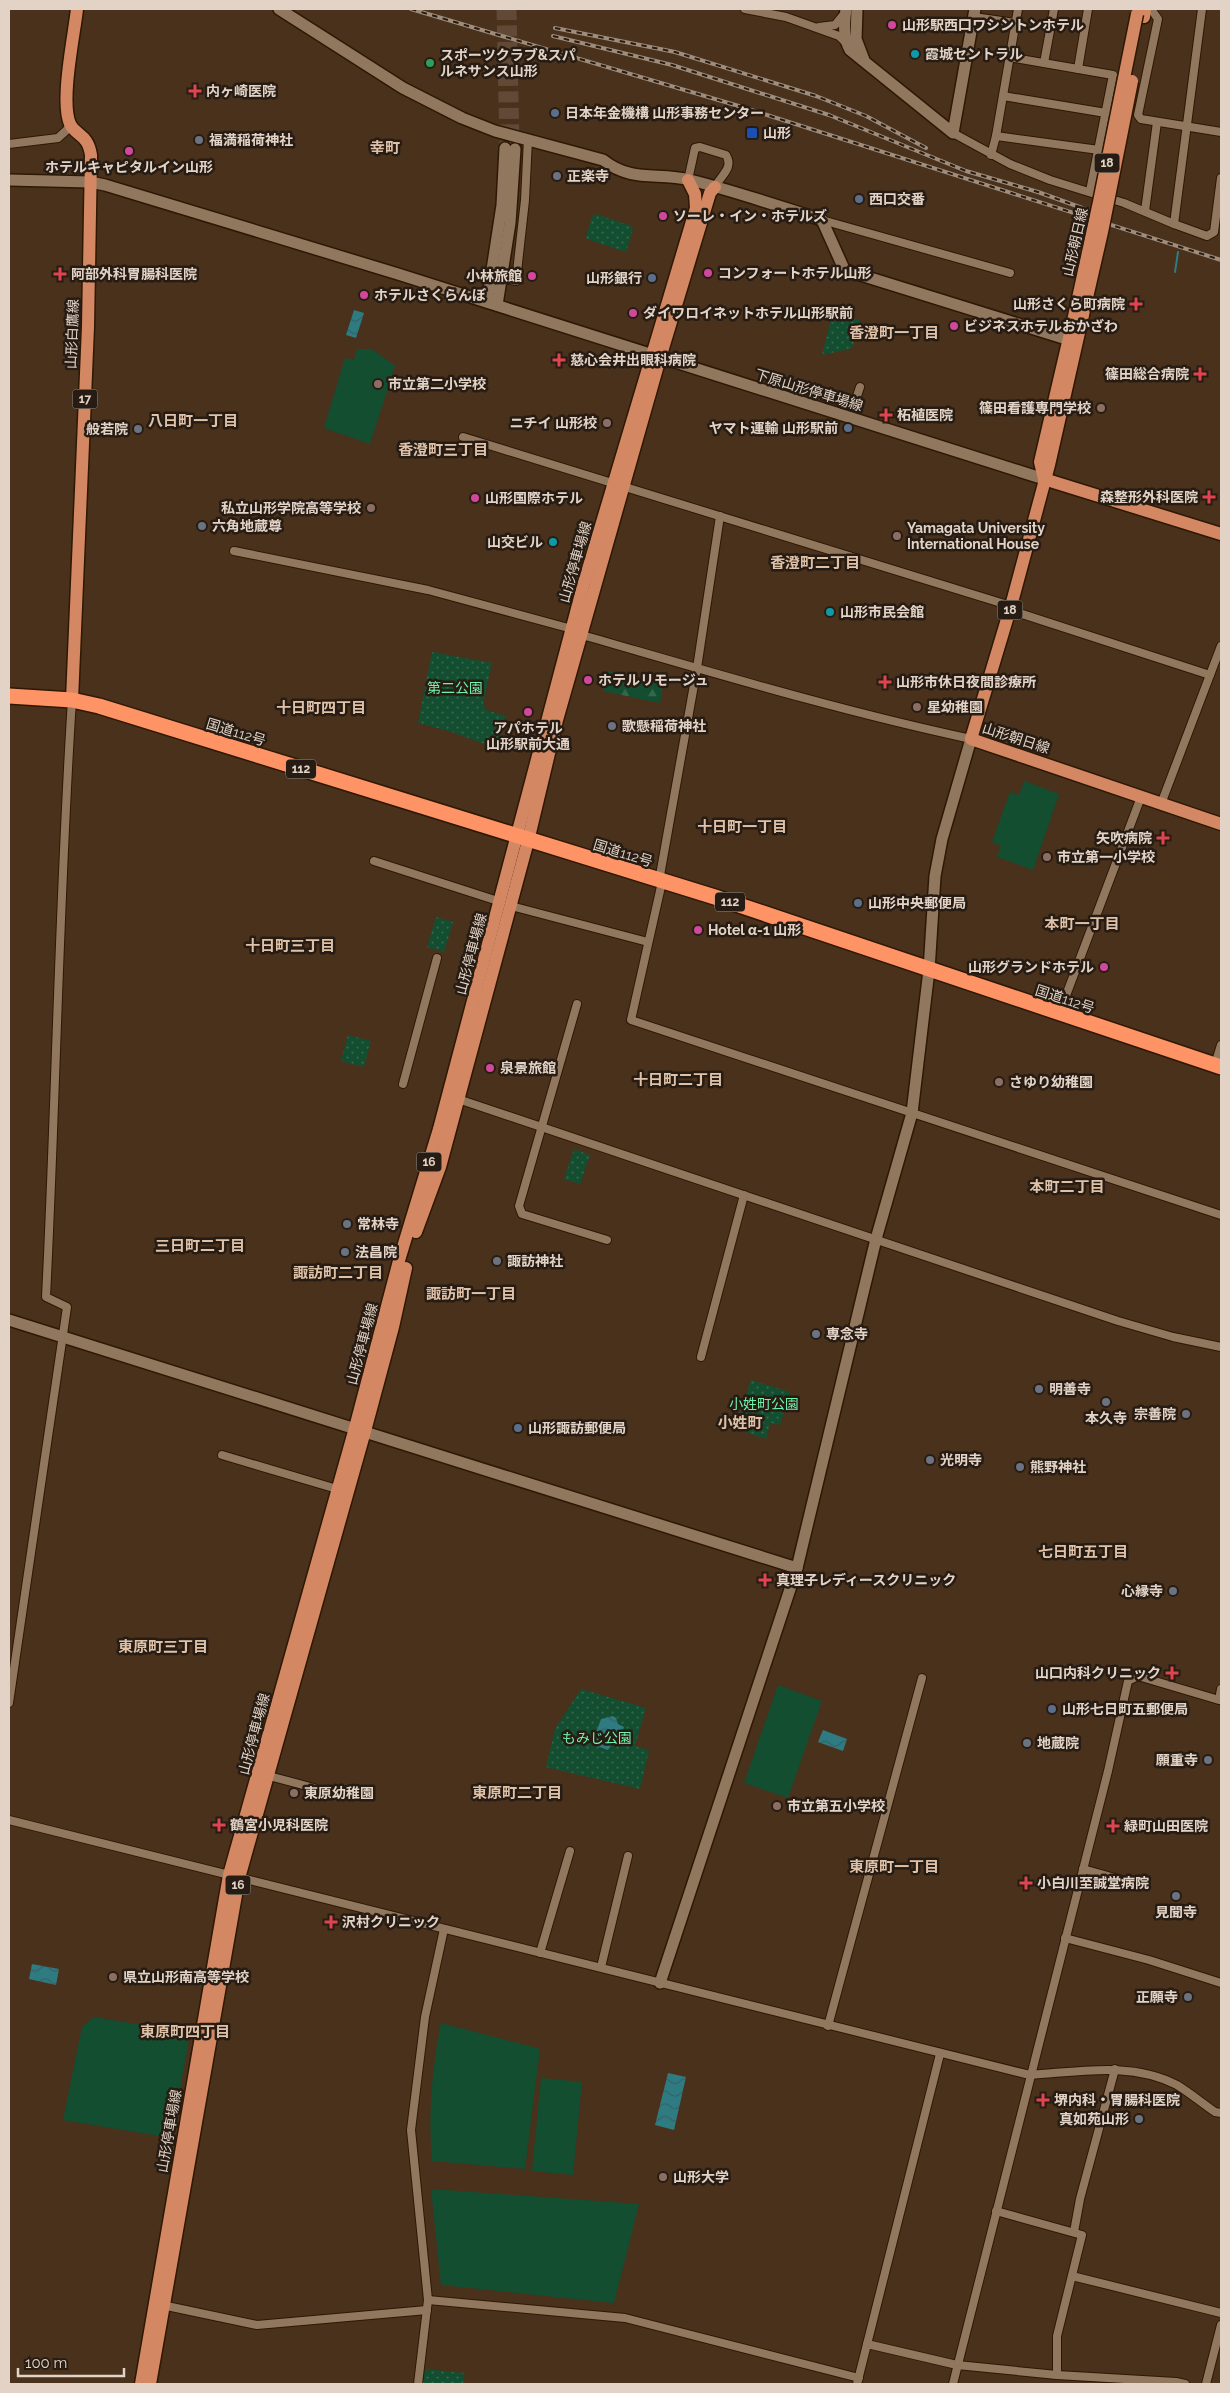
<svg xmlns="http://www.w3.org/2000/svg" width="1230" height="2393" viewBox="0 0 1230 2393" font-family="Raleway,'Noto Sans JP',sans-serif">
  <defs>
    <pattern id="green-dots" width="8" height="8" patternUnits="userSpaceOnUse" patternTransform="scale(1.25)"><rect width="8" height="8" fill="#134e31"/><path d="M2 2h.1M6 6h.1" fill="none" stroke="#35674d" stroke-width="1.8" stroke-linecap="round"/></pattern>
    <pattern id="forest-firs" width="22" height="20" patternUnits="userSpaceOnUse" patternTransform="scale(1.25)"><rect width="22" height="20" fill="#134e31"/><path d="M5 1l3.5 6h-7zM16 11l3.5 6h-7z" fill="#35674d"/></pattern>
    <pattern id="water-waves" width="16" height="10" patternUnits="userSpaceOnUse" patternTransform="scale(1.25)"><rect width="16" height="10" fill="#2e7b82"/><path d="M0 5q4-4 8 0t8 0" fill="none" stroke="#376366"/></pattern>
  </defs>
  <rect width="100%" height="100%" fill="#49311c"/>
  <g fill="url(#green-dots)">
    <polygon points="596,214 631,226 633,229 626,252 587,239 586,237 592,217"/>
    <polygon points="836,313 859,320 860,324 853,346 850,349 822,355 832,315"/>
    <polygon points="432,652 492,663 483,703 486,710 506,716 500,741 493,747 449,731 418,723"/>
    <polygon points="436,917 453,922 444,952 427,947"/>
    <polygon points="348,1035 371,1041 364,1067 341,1061"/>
    <polygon points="574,1149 590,1155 580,1184 564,1179"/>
    <polygon points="751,1380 790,1392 780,1425 770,1423 766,1439 735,1429"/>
    <polygon points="581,1689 646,1708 635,1746 649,1750 640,1789 546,1767 555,1729"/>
    <polygon points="425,2369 465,2373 463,2384 422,2384"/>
  </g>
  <polygon fill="url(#forest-firs)" points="607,671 663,684 660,703 603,691"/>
  <g fill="#134e31">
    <polygon points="357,349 372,349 395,366 370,444 324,428 345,358 354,360"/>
    <polygon points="1024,781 1059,794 1033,870 997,857 1001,846 992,842 1010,792 1019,795"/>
    <polygon points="778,1685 822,1701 788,1798 744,1783"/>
    <polygon points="94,2017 186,2032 189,2038 173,2130 165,2137 63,2120 82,2027"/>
    <path d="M441,2023l99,26 -15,120 -93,-8c-4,-47 0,-92 9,-138z"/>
    <polygon points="541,2078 582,2082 573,2175 532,2171"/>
    <polygon points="431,2189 639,2204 614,2303 441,2285"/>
  </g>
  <g fill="url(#water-waves)">
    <polygon points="354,310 364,313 356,338 346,335"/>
    <polygon points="613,1716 616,1718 618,1724 624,1727 621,1740 612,1744 608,1750 597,1746 595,1736 601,1719"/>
    <polygon points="823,1730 847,1739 843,1751 818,1742"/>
    <polygon points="32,1964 59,1969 56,1985 29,1979"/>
    <polygon points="668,2073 686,2077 674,2130 655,2125"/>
  </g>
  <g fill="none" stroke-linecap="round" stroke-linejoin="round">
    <polyline stroke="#2e7b82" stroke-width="2" points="1175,272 1178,252"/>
    <polyline stroke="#604936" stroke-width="8" stroke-dasharray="8 4" stroke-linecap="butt" points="852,409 856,399"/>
    <g stroke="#604936" stroke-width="11" stroke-dasharray="11 5.5" stroke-linecap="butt">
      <polyline points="502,9 505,148"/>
      <polyline points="511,9 514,144"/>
    </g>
    <g stroke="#2e1804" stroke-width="10">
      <g id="street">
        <polyline points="745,9 786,17 839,36 845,42"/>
        <polyline points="1151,9 1158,19 1138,115 1141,119 1221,132"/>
        <polyline points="974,17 1015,23"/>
        <polyline points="819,27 835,25 844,14"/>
        <polyline points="1009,57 1113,75 1090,191"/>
        <polyline points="1044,63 1054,9"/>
        <polyline points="1078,69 1088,9"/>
        <polyline points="1003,96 1106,113"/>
        <polyline points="953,133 1010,164 1050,180 1124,203 1174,224 1202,9"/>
        <polyline points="996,136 1099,150"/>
        <polyline points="9,144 58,138 71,126"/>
        <polyline points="991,155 996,136 1018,9"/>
        <path d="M688,180l7,-32 5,-1 26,8c8,13 -5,20 -11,32"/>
        <polyline points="1145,211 1157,122"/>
        <polyline points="822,220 1010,273"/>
        <polyline points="1174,224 1207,236 1214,232 1221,178"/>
        <polyline points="501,278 516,281 525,200 528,139"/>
        <polyline points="856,399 860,387"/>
        <polyline points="463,437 1011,606"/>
        <polyline points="234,551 428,590 572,629"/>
        <polyline points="1010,610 1210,675"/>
        <path d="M582,635c129,37 258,76 389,104"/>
        <polyline points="1161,804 1221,646"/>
        <polyline points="374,861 501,902"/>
        <polyline points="659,881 697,668 720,516"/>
        <polyline points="662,882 631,1020 1221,1215"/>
        <polyline points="511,906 648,942"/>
        <polyline points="577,1004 519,1206 522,1214 607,1240"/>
        <polyline points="1059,1014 1141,797"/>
        <polyline points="1215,1065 1221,1045"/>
        <polyline points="403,1084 437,958"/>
        <polyline points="458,1099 1118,1321 1173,1337 1221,1347"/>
        <polyline points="701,1357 744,1195"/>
        <polyline points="222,1455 337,1489"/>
        <path d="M9,1703l58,-396 -21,-10c10,-199 13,-398 26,-597"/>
        <polyline points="269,1776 314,1788"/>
        <path d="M9,1820l1021,255c48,-3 101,-14 147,10 13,8 25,18 38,27l6,1"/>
        <polyline points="1083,1869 1122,1880"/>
        <polyline points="1065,1938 1149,1960 1221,1983"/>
        <polyline points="540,1953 570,1851"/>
        <polyline points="601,1967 628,1856"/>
        <polyline points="828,2026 922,1678"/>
        <polyline points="996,2211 1082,2235 1057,2336 1057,2375"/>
        <polyline points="1074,2232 1080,2199 1115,2069"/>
        <polyline points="1072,2276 1221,2313"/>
        <polyline points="428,2300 625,2318 859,2378"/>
        <polyline points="162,2305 257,2325 427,2310"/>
        <polyline points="867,2344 957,2365 1057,2375 1176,2382 1185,2384"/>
        <polyline points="418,2384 428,2300 411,2130 425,2017 444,1929"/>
        <polyline points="857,2384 940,2054"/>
        <polyline points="953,2384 1108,1771 1128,1681 1138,1676 1219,1700 1221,1689"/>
        <polyline points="1206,2384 1221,2325"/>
      </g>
    </g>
    <g stroke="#2e1804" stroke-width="14">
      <g id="secondary">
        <path d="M279,9l124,79 59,30 33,13 108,29c29,23 54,12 87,20 45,11 88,26 132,40l22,49 7,3 225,70"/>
        <path d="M846,9c-2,14 -3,28 4,41l103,83 22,-124"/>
        <polyline points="857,9 856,39 864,60"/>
        <polyline points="9,180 90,182 105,185 398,274 1044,479"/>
        <polyline points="487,302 502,205 505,148"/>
        <polyline points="497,305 510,223 515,149"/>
        <polyline points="9,1320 797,1568"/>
        <polyline points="660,1983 797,1568 876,1239 912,1113 929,970 935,876 942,839 971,739"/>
      </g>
    </g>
    <g stroke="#2e1804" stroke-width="15">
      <g id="primary">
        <polyline points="1144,17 1145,9"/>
        <polyline points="1083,315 1049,465 1011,606 971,739 1221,824"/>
        <polyline points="1044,479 1221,534"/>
        <polyline points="1044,479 1040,462 1075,312"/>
        <path d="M72,700l16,-373 3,-172c-3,-21 -15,-19 -21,-31 -10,-23 4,-88 7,-115"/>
        <polyline points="416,1232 440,1167 528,841 557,720 660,358 710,193 715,187"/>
        <polyline points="141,2384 229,1875 355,1428 400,1257 439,1129 583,586 696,208 695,194 688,180"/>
        <polyline points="150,2384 239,1878 365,1431 393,1327 406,1268"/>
      </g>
    </g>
    <g stroke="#2e1804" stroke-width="18">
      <polyline id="highway" points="9,696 72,700 99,706 718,898 1221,1067"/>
    </g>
    <use href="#street" stroke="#92775f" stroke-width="8"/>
    <use href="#secondary" stroke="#92775f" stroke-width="11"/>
    <use href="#primary" stroke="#d38863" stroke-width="12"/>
    <use href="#highway" stroke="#fe9365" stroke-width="15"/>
    <g stroke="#9f8c7b" stroke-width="4">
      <g id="rail">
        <polyline points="411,9 742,107 1221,260"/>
        <polyline points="555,28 675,52 816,96 866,116 926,148"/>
        <polyline points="553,36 672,65 829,115 966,171 1038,192 1110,218"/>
      </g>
    </g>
    <use href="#rail" stroke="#271c13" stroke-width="2" stroke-dasharray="5.5" stroke-linecap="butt"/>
    <g stroke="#2e1804" stroke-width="15" stroke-linecap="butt">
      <g id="primary-bridge">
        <polyline points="1075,312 1099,202 1137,14"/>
        <polyline points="1083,315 1102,232 1132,81"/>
      </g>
    </g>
    <use href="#primary-bridge" stroke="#d38863" stroke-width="12"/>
  </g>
  <g fill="#d1479c" stroke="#271c13" stroke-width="2">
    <circle cx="892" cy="25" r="5"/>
    <circle cx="129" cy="151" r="5"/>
    <circle cx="663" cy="216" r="5"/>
    <circle cx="708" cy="273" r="5"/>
    <circle cx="532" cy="276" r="5"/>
    <circle cx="364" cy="295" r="5"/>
    <circle cx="633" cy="313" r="5"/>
    <circle cx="954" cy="326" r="5"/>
    <circle cx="475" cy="498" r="5"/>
    <circle cx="588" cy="680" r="5"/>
    <circle cx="528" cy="712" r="5"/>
    <circle cx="698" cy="930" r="5"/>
    <circle cx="1104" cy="967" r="5"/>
    <circle cx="490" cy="1068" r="5"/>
  </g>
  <g fill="#0f9aa8" stroke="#271c13" stroke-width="2">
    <circle cx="915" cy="54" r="5"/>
    <circle cx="553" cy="542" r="5"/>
    <circle cx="830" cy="612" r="5"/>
  </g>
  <circle fill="#2e9e5b" stroke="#271c13" stroke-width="2" cx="430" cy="63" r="5"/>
  <g fill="#e0444e" stroke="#271c13" stroke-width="2">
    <path d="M192.5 83.5h5v5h5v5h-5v5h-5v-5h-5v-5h5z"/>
    <path d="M57.5 266.5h5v5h5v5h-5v5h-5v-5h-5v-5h5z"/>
    <path d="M1133.5 296.5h5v5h5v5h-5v5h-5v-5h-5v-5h5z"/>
    <path d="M556.5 352.5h5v5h5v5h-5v5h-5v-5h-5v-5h5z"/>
    <path d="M1197.5 366.5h5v5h5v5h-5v5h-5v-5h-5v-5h5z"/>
    <path d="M883.5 407.5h5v5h5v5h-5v5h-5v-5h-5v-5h5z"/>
    <path d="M1206.5 489.5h5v5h5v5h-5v5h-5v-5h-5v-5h5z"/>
    <path d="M882.5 674.5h5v5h5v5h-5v5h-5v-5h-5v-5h5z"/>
    <path d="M1160.5 830.5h5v5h5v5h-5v5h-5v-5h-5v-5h5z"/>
    <path d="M762.5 1572.5h5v5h5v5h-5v5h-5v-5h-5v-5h5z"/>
    <path d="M1169.5 1665.5h5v5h5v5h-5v5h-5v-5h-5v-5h5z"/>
    <path d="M216.5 1817.5h5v5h5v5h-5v5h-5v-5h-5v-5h5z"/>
    <path d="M1110.5 1818.5h5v5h5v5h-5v5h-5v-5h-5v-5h5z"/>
    <path d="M1023.5 1875.5h5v5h5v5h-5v5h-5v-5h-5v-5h5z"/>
    <path d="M328.5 1914.5h5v5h5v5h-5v5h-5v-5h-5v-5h5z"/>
    <path d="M1040.5 2092.5h5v5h5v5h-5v5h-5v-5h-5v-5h5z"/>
  </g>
  <g fill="#5c6f8a" stroke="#271c13" stroke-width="2">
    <circle cx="555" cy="113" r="5"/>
    <circle cx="859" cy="199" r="5"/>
    <circle cx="652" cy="278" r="5"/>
    <circle cx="848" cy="428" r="5"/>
    <circle cx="858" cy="903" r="5"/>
    <circle cx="518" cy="1428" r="5"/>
    <circle cx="1052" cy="1709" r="5"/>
  </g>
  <rect fill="#1a4fb4" stroke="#271c13" stroke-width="2" x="746" y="127" width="12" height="12" rx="2.5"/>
  <g fill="#6b7280" stroke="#271c13" stroke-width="2">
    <circle cx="199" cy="140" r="5"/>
    <circle cx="557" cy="176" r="5"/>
    <circle cx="138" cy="429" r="5"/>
    <circle cx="202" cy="526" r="5"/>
    <circle cx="612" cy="726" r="5"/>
    <circle cx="347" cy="1224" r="5"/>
    <circle cx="345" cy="1252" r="5"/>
    <circle cx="497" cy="1261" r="5"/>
    <circle cx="816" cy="1334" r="5"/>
    <circle cx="1039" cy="1389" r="5"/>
    <circle cx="1106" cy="1402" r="5"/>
    <circle cx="1186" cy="1414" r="5"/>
    <circle cx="930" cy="1460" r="5"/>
    <circle cx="1020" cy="1467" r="5"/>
    <circle cx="1173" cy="1591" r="5"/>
    <circle cx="1027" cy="1743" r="5"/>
    <circle cx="1208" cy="1760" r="5"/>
    <circle cx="1176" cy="1896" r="5"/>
    <circle cx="1188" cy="1997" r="5"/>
    <circle cx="1139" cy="2119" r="5"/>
  </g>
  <g fill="#8d6e63" stroke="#271c13" stroke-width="2">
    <circle cx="378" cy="384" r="5"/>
    <circle cx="1101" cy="408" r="5"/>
    <circle cx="607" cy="423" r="5"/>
    <circle cx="371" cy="508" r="5"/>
    <circle cx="897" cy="536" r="5"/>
    <circle cx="917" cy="707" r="5"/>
    <circle cx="1047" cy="857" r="5"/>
    <circle cx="999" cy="1082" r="5"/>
    <circle cx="294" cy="1793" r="5"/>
    <circle cx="777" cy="1806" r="5"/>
    <circle cx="113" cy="1977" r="5"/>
    <circle cx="663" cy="2177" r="5"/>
  </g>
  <g text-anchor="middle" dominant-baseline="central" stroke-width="5" stroke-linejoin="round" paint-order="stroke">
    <g fill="#271c13" stroke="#aa9c90" stroke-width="1">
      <rect x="1094.5" y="153.5" width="25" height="19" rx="4"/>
      <rect x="72.5" y="389.5" width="25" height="19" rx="4"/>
      <rect x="997.5" y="600.5" width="25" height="19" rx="4"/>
      <rect x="286" y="759.5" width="30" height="19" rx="4"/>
      <rect x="715" y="892.5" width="30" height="19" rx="4"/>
      <rect x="416.5" y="1152.5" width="25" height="19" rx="4"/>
      <rect x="225.5" y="1875.5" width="25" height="19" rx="4"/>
    </g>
    <g font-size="12" font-weight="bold" fill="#e2d3c6">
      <text x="1107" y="163">18</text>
      <text x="85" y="399">17</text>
      <text x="1010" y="610">18</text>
      <text x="301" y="769">112</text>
      <text x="730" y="902">112</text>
      <text x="429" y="1162">16</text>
      <text x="238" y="1885">16</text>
    </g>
    <g font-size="14" font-weight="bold" fill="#e2d3c6" stroke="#271c13" text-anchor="start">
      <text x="902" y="25">山形駅西口ワシントンホテル</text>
      <text x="925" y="54">霞城セントラル</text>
      <text x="440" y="55">スポーツクラブ&amp;スパ<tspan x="440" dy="16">ルネサンス山形</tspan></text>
      <text x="206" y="91">内ヶ崎医院</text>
      <text x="565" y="113">日本年金機構 山形事務センター</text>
      <text x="763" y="133">山形</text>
      <text x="209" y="140">福満稲荷神社</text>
      <text x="129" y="167" text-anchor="middle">ホテルキャピタルイン山形</text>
      <text x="567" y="176">正楽寺</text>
      <text x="869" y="199">西口交番</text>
      <text x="673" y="216">ソーレ・イン・ホテルズ</text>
      <text x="718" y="273">コンフォートホテル山形</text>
      <text x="71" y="274">阿部外科胃腸科医院</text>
      <text x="522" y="276" text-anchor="end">小林旅館</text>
      <text x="642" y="278" text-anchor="end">山形銀行</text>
      <text x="374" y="295">ホテルさくらんぼ</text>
      <text x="1125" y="304" text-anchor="end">山形さくら町病院</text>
      <text x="643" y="313">ダイワロイネットホテル山形駅前</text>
      <text x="964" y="326">ビジネスホテルおかざわ</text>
      <text x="570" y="360">慈心会井出眼科病院</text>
      <text x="1189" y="374" text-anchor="end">篠田総合病院</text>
      <text x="388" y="384">市立第二小学校</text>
      <text x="1091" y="408" text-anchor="end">篠田看護専門学校</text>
      <text x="897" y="415">柘植医院</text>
      <text x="597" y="423" text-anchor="end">ニチイ 山形校</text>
      <text x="838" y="428" text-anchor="end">ヤマト運輸 山形駅前</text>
      <text x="128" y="429" text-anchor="end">般若院</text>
      <text x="1198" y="497" text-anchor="end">森整形外科医院</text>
      <text x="485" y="498">山形国際ホテル</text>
      <text x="361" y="508" text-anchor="end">私立山形学院高等学校</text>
      <text x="212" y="526">六角地蔵尊</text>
      <text x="907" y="528">Yamagata University<tspan x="907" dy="16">International House</tspan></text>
      <text x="543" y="542" text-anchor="end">山交ビル</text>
      <text x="840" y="612">山形市民会館</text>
      <text x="598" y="680">ホテルリモージュ</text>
      <text x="896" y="682">山形市休日夜間診療所</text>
      <text x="927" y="707">星幼稚園</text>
      <text x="622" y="726">歌懸稲荷神社</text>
      <text x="528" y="728" text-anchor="middle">アパホテル<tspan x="528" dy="16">山形駅前大通</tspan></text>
      <text x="1152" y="838" text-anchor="end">矢吹病院</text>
      <text x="1057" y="857">市立第一小学校</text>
      <text x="868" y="903">山形中央郵便局</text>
      <text x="708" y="930">Hotel α-1 山形</text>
      <text x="1094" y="967" text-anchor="end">山形グランドホテル</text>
      <text x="500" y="1068">泉景旅館</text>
      <text x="1009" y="1082">さゆり幼稚園</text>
      <text x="357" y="1224">常林寺</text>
      <text x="355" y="1252">法昌院</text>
      <text x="507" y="1261">諏訪神社</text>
      <text x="826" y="1334">専念寺</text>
      <text x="1049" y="1389">明善寺</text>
      <text x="1176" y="1414" text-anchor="end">宗善院</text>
      <text x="1106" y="1418" text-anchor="middle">本久寺</text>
      <text x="528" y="1428">山形諏訪郵便局</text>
      <text x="940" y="1460">光明寺</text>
      <text x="1030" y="1467">熊野神社</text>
      <text x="776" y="1580">真理子レディースクリニック</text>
      <text x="1163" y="1591" text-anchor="end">心縁寺</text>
      <text x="1161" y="1673" text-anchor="end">山口内科クリニック</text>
      <text x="1062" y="1709">山形七日町五郵便局</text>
      <text x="1037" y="1743">地蔵院</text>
      <text x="1198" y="1760" text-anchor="end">願重寺</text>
      <text x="304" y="1793">東原幼稚園</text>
      <text x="787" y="1806">市立第五小学校</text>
      <text x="230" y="1825">鶴宮小児科医院</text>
      <text x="1124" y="1826">緑町山田医院</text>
      <text x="1037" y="1883">小白川至誠堂病院</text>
      <text x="1176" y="1912" text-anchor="middle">見聞寺</text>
      <text x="342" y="1922">沢村クリニック</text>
      <text x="123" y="1977">県立山形南高等学校</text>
      <text x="1178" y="1997" text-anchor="end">正願寺</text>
      <text x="1054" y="2100">堺内科・胃腸科医院</text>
      <text x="1129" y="2119" text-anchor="end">真如苑山形</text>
      <text x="673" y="2177">山形大学</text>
    </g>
    <g font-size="14" fill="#e2d3c6" stroke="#271c13">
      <text transform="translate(1075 242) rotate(-77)">山形朝日線</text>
      <text transform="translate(72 334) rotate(-88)">山形白鷹線</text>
      <text transform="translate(809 390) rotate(17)">下原山形停車場線</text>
      <text transform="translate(575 562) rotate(-74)">山形停車場線</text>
      <text transform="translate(236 732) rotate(17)">国道112号</text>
      <text transform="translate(1016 738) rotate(18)">山形朝日線</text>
      <text transform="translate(623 853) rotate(17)">国道112号</text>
      <text transform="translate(471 954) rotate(-75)">山形停車場線</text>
      <text transform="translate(1065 999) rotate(18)">国道112号</text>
      <text transform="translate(362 1344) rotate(-75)">山形停車場線</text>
      <text transform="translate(254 1734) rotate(-75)">山形停車場線</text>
      <text transform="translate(169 2131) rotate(-80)">山形停車場線</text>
    </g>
    <g font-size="14" fill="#6ff2ab" stroke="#271c13">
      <text x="455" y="688">第二公園</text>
      <text x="764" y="1404">小姓町公園</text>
      <text x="597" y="1738">もみじ公園</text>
    </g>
    <g font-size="15" font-weight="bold" fill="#dfc1a8" stroke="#271c13">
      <text x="385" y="148">幸町</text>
      <text x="894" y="333">香澄町一丁目</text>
      <text x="193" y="421">八日町一丁目</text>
      <text x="443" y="450">香澄町三丁目</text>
      <text x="815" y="563">香澄町二丁目</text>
      <text x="321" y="708">十日町四丁目</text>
      <text x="742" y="827">十日町一丁目</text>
      <text x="1082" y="924">本町一丁目</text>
      <text x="290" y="946">十日町三丁目</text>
      <text x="678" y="1080">十日町二丁目</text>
      <text x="1067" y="1187">本町二丁目</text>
      <text x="200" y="1246">三日町二丁目</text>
      <text x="338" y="1273">諏訪町二丁目</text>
      <text x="471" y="1294">諏訪町一丁目</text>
      <text x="740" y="1423">小姓町</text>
      <text x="1083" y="1552">七日町五丁目</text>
      <text x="163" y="1647">東原町三丁目</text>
      <text x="517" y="1793">東原町二丁目</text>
      <text x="894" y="1867">東原町一丁目</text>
      <text x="185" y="2032">東原町四丁目</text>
    </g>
  </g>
  <rect width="1230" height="2393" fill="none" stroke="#e2d3c6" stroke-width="20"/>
  <path d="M18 2368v8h106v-8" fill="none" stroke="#e2d3c6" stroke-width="2.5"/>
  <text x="25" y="2368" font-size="15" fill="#e2d3c6" stroke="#271c13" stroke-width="4" paint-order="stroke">100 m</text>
</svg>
